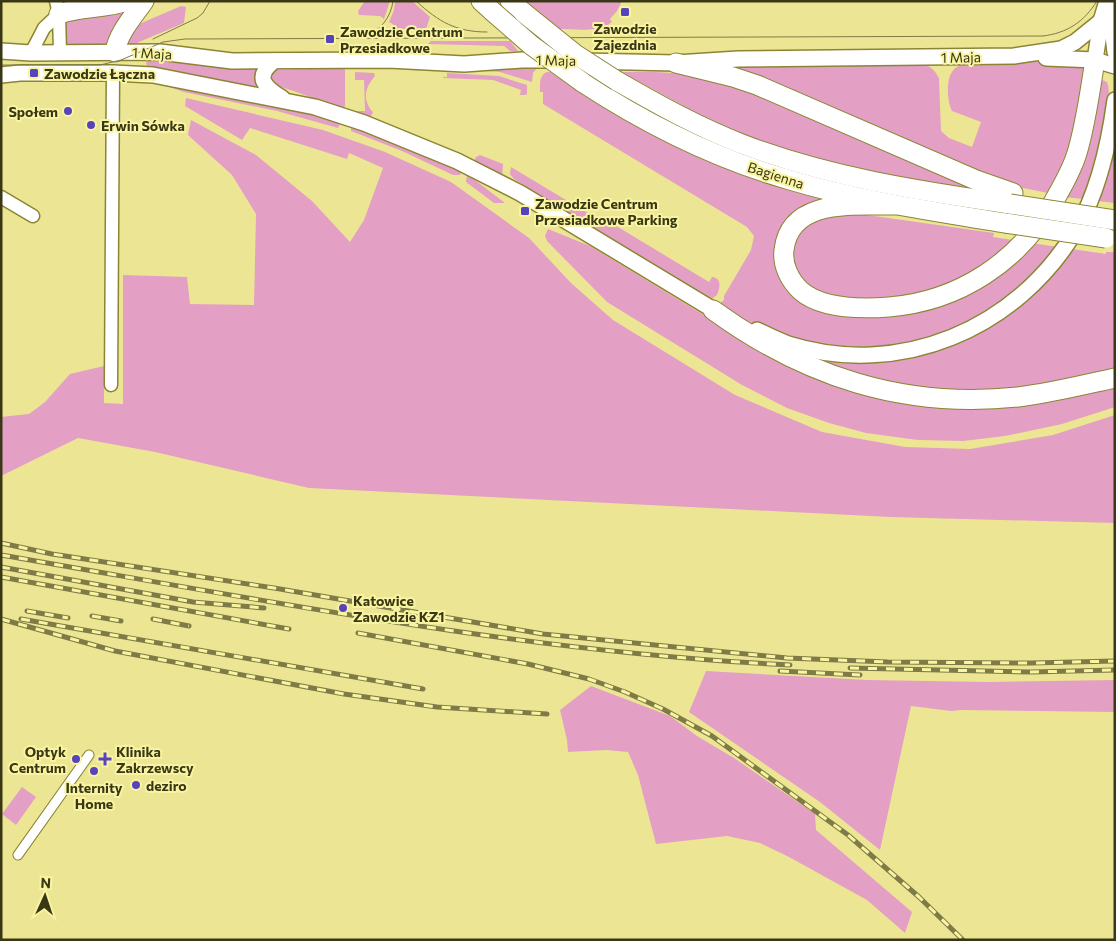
<svg xmlns="http://www.w3.org/2000/svg" width="1116" height="941" viewBox="0 0 1116 941" font-family="Commissioner,sans-serif">
  <rect width="100%" height="100%" fill="#ece694"/>
  <g fill="#e49fc5">
    <polygon points="365,1 390,1 384,19 380,16 359,15 358,11"/>
    <polygon points="395,1 412,1 430,17 426,29 393,29 393,24 389,22 394,10"/>
    <path d="M526,1h96l-5,10 -7,8 2,3c-15,11 -36,7 -54,7z"/>
    <polygon points="181,6 186,7 184,23 132,45 124,45 137,25"/>
    <polygon points="119,12 127,18 113,45 65,46 65,16"/>
    <polygon points="431,41 510,41 518,51 510,51 504,46 428,44"/>
    <polygon points="147,59 180,60 231,69 256,69 257,70 258,88 147,67 146,62"/>
    <path d="M1056,61l32,3 -11,69 -24,61 -30,-6 -2,3 -298,-125 198,-3c9,3 13,6 18,15l2,53 8,7 23,9 9,-25 -29,-11c-5,-9 -6,-31 0,-39 3,-5 8,-7 13,-9z"/>
    <polygon points="526,65 538,67 533,73 532,82 500,72 472,70"/>
    <polygon points="345,68 345,105 344,110 294,91 273,85 269,75 275,70"/>
    <path d="M355,72l19,1 1,3c-10,11 -13,24 -2,36l-3,7 -16,-5 1,-3h10l-1,-31h-9z"/>
    <path d="M547,72h3l35,24 53,31 188,72 -30,16 -5,74 110,23 131,-69 26,4 -5,8 -51,49 -63,31 -45,11 -58,1 -30,-6 -29,-8 -41,-16 -20,-11 8,-6v-4l27,-46 3,-14 -7,-9 -204,-123v-12h-3c0,-8 -1,-17 7,-20z"/>
    <polygon points="621,72 654,72 691,74 737,84 983,193 882,176 764,144 681,108 682,105"/>
    <polygon points="447,73 499,76 527,85 527,94 525,95 520,95 521,90 493,80 443,78 443,77 447,77"/>
    <path d="M1102,80l5,2c8,19 -13,99 -24,117l-19,-2 36,-116z"/>
    <polygon points="155,82 318,115 341,122 338,128 277,111 184,92"/>
    <polygon points="186,98 323,130 385,152 451,182 529,238 571,283 613,320 735,395 822,432 905,447 970,449 1053,435 1115,415 1115,523 890,517 309,488 155,452 78,438 1,476 1,417 29,414 45,402 70,374 104,366 104,403 123,404 123,275 187,277 190,304 254,305 256,214 232,175 188,135 191,120 256,155 312,201 350,242 364,220 383,168 349,153 347,159 250,128 242,140 185,106"/>
    <polygon points="351,125 462,170 460,175 453,175 402,151 351,131"/>
    <polygon points="1115,137 1115,203 1097,201"/>
    <polygon points="480,155 503,164 502,177 473,163 476,157"/>
    <path d="M511,167l100,60 2,-3 96,58 3,-5c10,1 8,11 5,18l-4,3 -6,-1 -193,-118 -4,-5z"/>
    <polygon points="467,174 505,203 494,203 466,182"/>
    <polygon points="846,212 994,233 993,237 1019,241 1010,250 947,288 872,303 817,294 794,273 789,255 802,225"/>
    <polygon points="548,229 590,246 730,331 884,397 1115,384 1115,407 1062,424 1034,430 1005,436 963,441 918,440 866,433 829,423 787,408 742,385 607,302 547,241 545,236"/>
    <polygon points="1072,249 1106,254 1106,252 1115,252 1115,371 1056,384 968,393 878,383 800,353 830,358 984,329 1025,301 1054,272"/>
    <polygon points="706,671 867,680 989,682 1115,680 1115,712 962,710 951,711 911,706 880,850 820,802 689,712"/>
    <polygon points="591,686 670,716 697,736 734,758 815,814 816,830 912,912 905,933 867,900 789,857 760,843 727,836 656,844 638,775 628,752 606,750 568,752 567,740 560,710"/>
    <polygon points="22,787 36,797 16,825 2,814"/>
  </g>
  <g fill="none" stroke-linecap="round" stroke-linejoin="round">
    <g stroke="#8b8533" stroke-width="11">
      <polyline id="pedestrian" points="18,855 89,755"/>
    </g>
    <g stroke="#8b8533" stroke-width="15">
      <g id="minor">
        <polyline points="56,1 59,14 60,52"/>
        <polyline points="31,53 44,28 59,14"/>
        <polyline points="1,197 33,216"/>
        <polyline points="111,385 113,73"/>
      </g>
    </g>
    <g stroke="#8b8533" stroke-width="18">
      <g id="tertiary">
        <polyline points="1109,3 1115,52"/>
        <polyline points="1,51 31,53 160,52 232,61 389,60 464,64 522,60 555,60"/>
        <polyline points="1046,58 1095,60 1115,66"/>
        <polyline points="1095,60 1101,21 1107,1"/>
        <path d="M274,61c-20,16 -10,26 8,37"/>
        <polyline points="583,61 676,63 738,59 1014,56 1061,49 1075,42 1101,21"/>
        <polyline points="1,75 20,73 113,73 153,75 315,107 364,123 457,161 520,193 722,315"/>
        <path d="M757,330c10,5 21,10 31,14 112,35 229,-15 288,-114 23,-39 33,-86 39,-130"/>
      </g>
    </g>
    <g stroke="#8b8533" stroke-width="21">
      <g id="primary">
        <polyline points="481,1 492,11"/>
        <polyline points="510,1 524,13"/>
        <path d="M59,14c22,-8 46,-5 68,-13"/>
        <path d="M115,52c3,-19 18,-35 29,-51"/>
        <polyline points="676,63 733,77 757,85 976,180 1013,193"/>
        <path d="M617,81c40,23 81,46 125,63 86,33 177,47 268,60"/>
        <path d="M582,82c64,42 134,77 208,98 70,21 142,31 215,43"/>
        <path d="M894,205c-38,1 -104,-8 -110,45 -2,15 6,31 17,41 21,18 61,18 88,16 71,-6 129,-45 165,-106 9,-16 18,-31 23,-48 9,-30 13,-62 18,-93"/>
        <path d="M713,310c92,67 191,99 305,87 33,-4 65,-12 97,-19"/>
      </g>
    </g>
    <use href="#pedestrian" stroke="#fff" stroke-width="9"/>
    <use href="#minor" stroke="#fff" stroke-width="12"/>
    <use href="#tertiary" stroke="#fff" stroke-width="15"/>
    <use href="#primary" stroke="#fff" stroke-width="19"/>
    <g stroke="#7f7b46" stroke-width="1">
      <path d="M416,1c23,21 40,31 71,31"/>
      <path d="M364,37c16,-6 27,-19 29,-36"/>
      <polyline points="153,39 197,18 203,13 210,1"/>
      <path d="M1,65h99l21,-5 42,-18 22,-3 858,-3c24,-3 41,-14 54,-35"/>
    </g>
    <g stroke="#7f7b46" stroke-width="5">
      <g id="rail">
        <polyline points="1,543 52,554 274,588 543,634 787,658 888,662 1031,663 1115,661"/>
        <path d="M1,555c262,45 523,97 789,110"/>
        <polyline points="1,567 193,602 264,608"/>
        <polyline points="1,577 289,629"/>
        <polyline points="27,611 68,618"/>
        <polyline points="92,616 121,621"/>
        <polyline points="1,619 115,651 344,694 437,707 547,714"/>
        <polyline points="21,619 423,689"/>
        <polyline points="153,619 189,626"/>
        <polyline points="358,633 528,664 589,679 625,692 663,709 712,736 848,835 919,897 963,940"/>
        <polyline points="850,668 1031,672 1115,670"/>
        <polyline points="780,671 860,675"/>
      </g>
    </g>
    <use href="#rail" stroke="#f9f4a1" stroke-width="3" stroke-dasharray="9" stroke-linecap="butt"/>
    <g stroke="#8b8533" stroke-width="21" stroke-linecap="butt">
      <g id="primary-bridge">
        <polyline points="492,11 531,45 582,82"/>
        <polyline points="524,13 575,54 617,81"/>
        <polyline points="1010,204 1115,220"/>
        <polyline points="1005,223 1106,238"/>
      </g>
    </g>
    <use href="#primary-bridge" stroke="#fff" stroke-width="19"/>
  </g>
  <g fill="#5743bb" stroke="#f9f4a1" stroke-width="2">
    <rect x="620" y="7" width="10" height="10" rx="2.5"/>
    <rect x="325" y="34" width="10" height="10" rx="2.5"/>
    <rect x="29" y="68" width="10" height="10" rx="2.5"/>
    <circle cx="68" cy="111" r="5"/>
    <circle cx="91" cy="125" r="5"/>
    <rect x="520" y="206" width="10" height="10" rx="2.5"/>
    <circle cx="343" cy="608" r="5"/>
    <circle cx="76" cy="759" r="5"/>
    <path d="M102.5 751.5h5v5h5v5h-5v5h-5v-5h-5v-5h5z"/>
    <circle cx="94" cy="771" r="5"/>
    <circle cx="136" cy="785" r="5"/>
  </g>
  <g text-anchor="middle" dominant-baseline="central" stroke-width="4" stroke-linejoin="round" paint-order="stroke">
    <g font-size="14" font-weight="bold" fill="#393715" stroke="#f9f4a1" text-anchor="start">
      <text x="625" y="28" text-anchor="middle">Zawodzie<tspan x="625" dy="16">Zajezdnia</tspan></text>
      <text x="340" y="31">Zawodzie Centrum<tspan x="340" dy="16">Przesiadkowe</tspan></text>
      <text x="44" y="73">Zawodzie Łączna</text>
      <text x="58" y="111" text-anchor="end">Społem</text>
      <text x="101" y="125">Erwin Sówka</text>
      <text x="535" y="203">Zawodzie Centrum<tspan x="535" dy="16">Przesiadkowe Parking</tspan></text>
      <text x="353" y="600">Katowice<tspan x="353" dy="16">Zawodzie KZ1</tspan></text>
      <text x="66" y="751" text-anchor="end">Optyk<tspan x="66" dy="16">Centrum</tspan></text>
      <text x="116" y="751">Klinika<tspan x="116" dy="16">Zakrzewscy</tspan></text>
      <text x="146" y="785">deziro</text>
      <text x="94" y="787" text-anchor="middle">Internity<tspan x="94" dy="16">Home</tspan></text>
    </g>
    <g font-size="14" fill="#393715" stroke="#f9f4a1">
      <text transform="translate(152 53) rotate(3)">1 Maja</text>
      <text transform="translate(961 57) rotate(-1)">1 Maja</text>
      <text transform="translate(556 60) rotate(1)">1 Maja</text>
      <text transform="translate(776 175) rotate(18)">Bagienna</text>
    </g>
  </g>
  <rect width="1116" height="941" fill="none" stroke="#393715" stroke-width="5"/>
  <g transform="translate(45 896) rotate(3)" stroke="#f9f4a1" stroke-width="4" paint-order="stroke">
  <path d="M0-4L9 19L0 12L-9 19Z" fill="#393715"/>
  <text y="-8" font-size="14" font-weight="bold" text-anchor="middle" fill="#393715">N</text>
  </g>
</svg>
